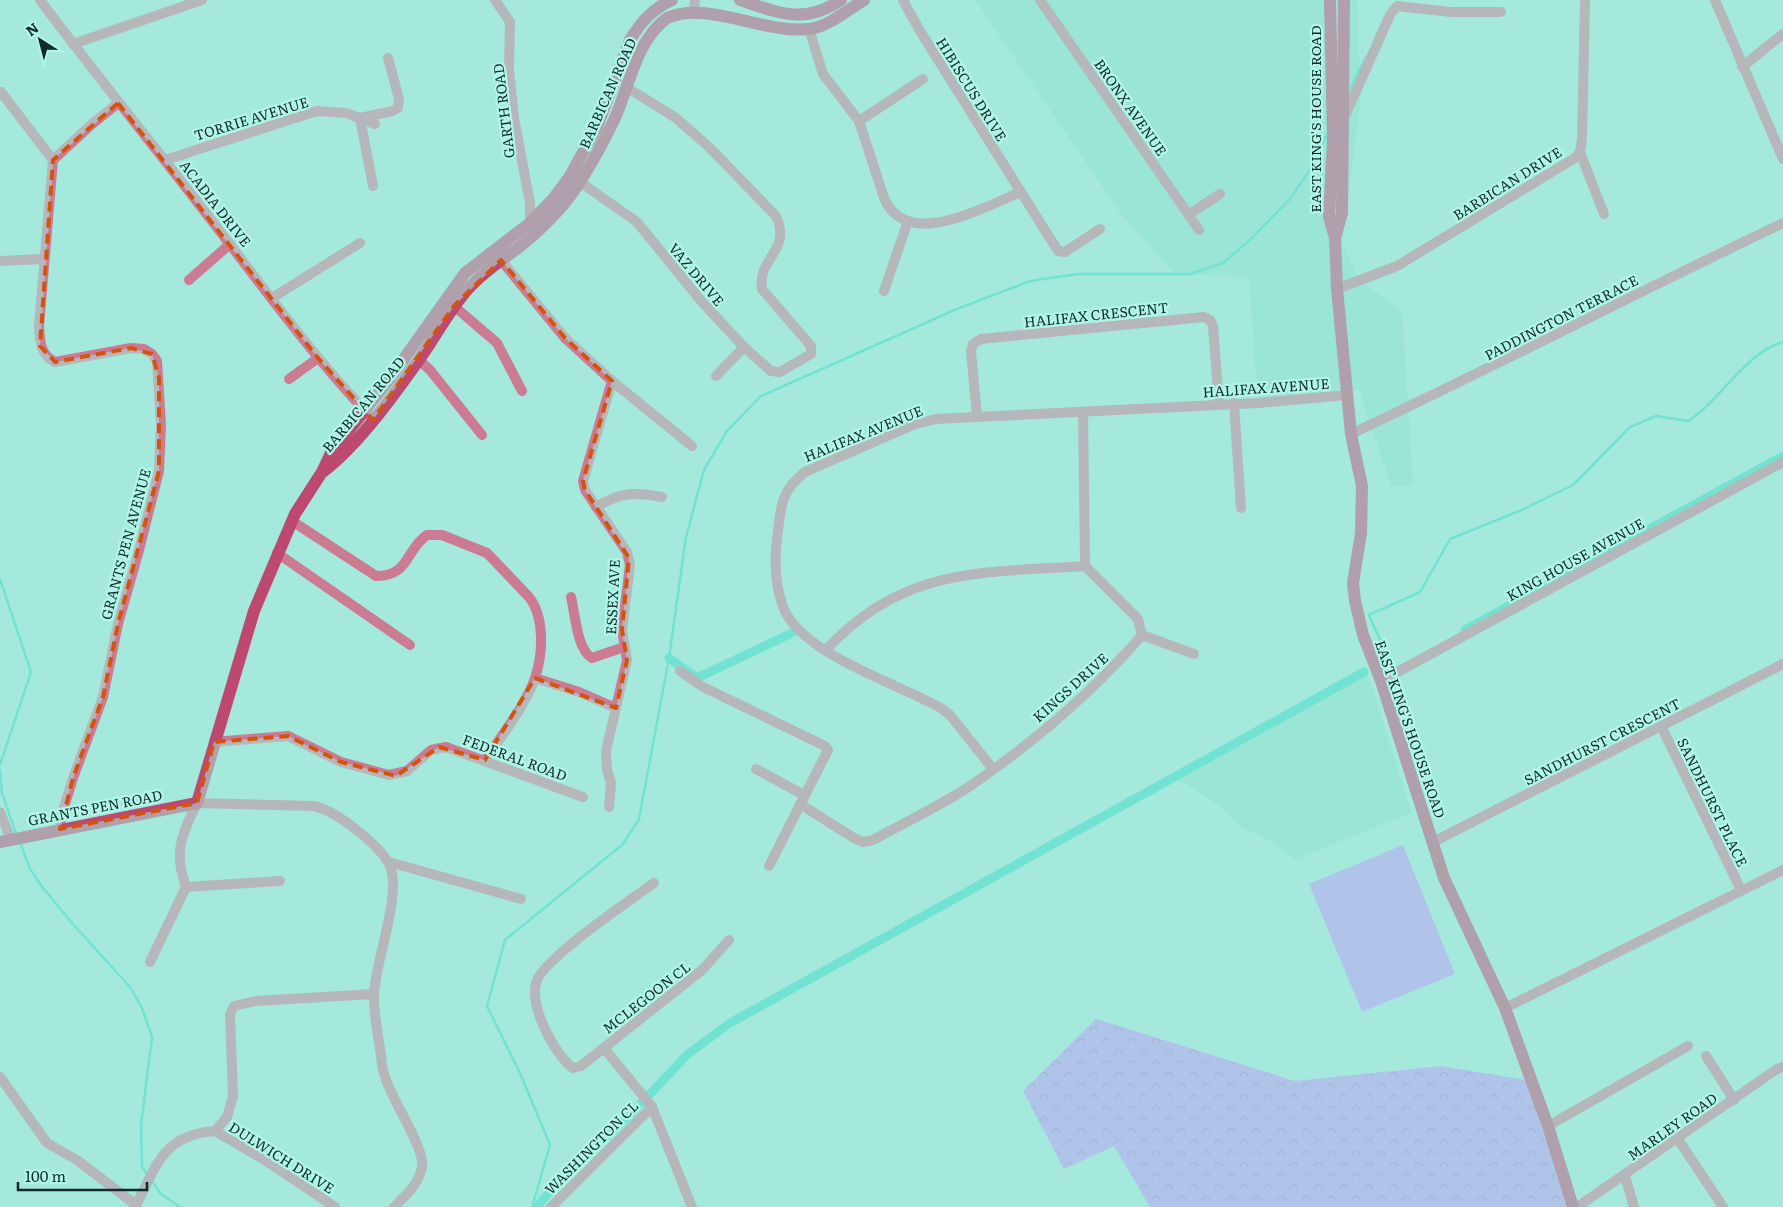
<svg xmlns="http://www.w3.org/2000/svg" width="1783" height="1207" viewBox="0 0 1783 1207" font-family="Literata,serif">
  <defs>
    <pattern id="forest-crowns" width="20" height="18" patternUnits="userSpaceOnUse" patternTransform="scale(1.25)"><rect width="20" height="18" fill="#bf97f9"/><path d="M2 6a3 3 0 1 1 6 0M12 15a3 3 0 1 1 6 0" fill="none" stroke="#9a7bca"/></pattern>
  </defs>
  <rect width="100%" height="100%" fill="#a4e9dc"/>
  <g fill="#90e0d1">
    <polygon points="975,0 1357,0 1361,97 1342,244 1359,280 1402,311 1413,486 1391,486 1359,390 1334,390 1258,403 1249,277 1175,274 1121,214"/>
    <polygon points="1368,675 1412,813 1295,860 1272,842 1241,827 1215,803 1179,780"/>
  </g>
  <polygon fill="url(#forest-crowns)" points="1096,1019 1295,1081 1441,1066 1526,1080 1568,1207 1150,1207 1114,1146 1064,1169 1023,1091"/>
  <polygon fill="#bf97f9" points="1403,845 1455,974 1362,1012 1309,884"/>
  <g fill="none" stroke-linecap="round" stroke-linejoin="round">
    <g stroke="#37dcc6" stroke-width="2.5">
      <polyline points="1348,93 1366,57"/>
      <polyline points="0,579 31,672 0,765"/>
      <path d="M1393,669l-24,-54 51,-23 30,-53 74,-30 49,-24 57,-58 26,-11 32,5c32,-20 58,-69 95,-79"/>
      <polyline points="0,770 2,793 16,834"/>
      <polyline points="21,845 30,869 43,888 71,922 130,987 142,1008 152,1037 141,1125 142,1167 148,1175"/>
      <polyline points="151,1180 161,1194 180,1207"/>
      <polyline points="532,1207 550,1145 520,1073 487,1006 505,940 623,844 639,819 669,658 686,537 704,470 727,431 761,396 957,309 1030,281 1078,274 1190,274 1223,263 1252,238 1291,198 1309,171 1328,133"/>
    </g>
    <g stroke="#37dcc6" stroke-width="9">
      <polyline points="1465,630 1783,456"/>
      <polyline points="669,658 697,678 794,632"/>
      <polyline points="537,1207 563,1176 629,1116 688,1054 730,1023 1364,672"/>
    </g>
    <g stroke="#cb7b92" stroke-width="10">
      <path d="M40,0c56,75 115,147 172,221 51,66 100,134 157,194"/>
      <polyline points="495,0 510,22 509,69 514,118 530,203 530,223"/>
      <polyline points="903,0 920,31 1058,251 1065,252 1100,229"/>
      <polyline points="1040,0 1199,230"/>
      <polyline points="1715,0 1783,159"/>
      <polyline points="694,8 695,0"/>
      <path d="M809,29l14,45 36,47 25,77c23,54 101,8 137,-6"/>
      <polyline points="73,44 202,0"/>
      <polyline points="1742,67 1783,34"/>
      <polyline points="1,92 53,160"/>
      <polyline points="1344,118 1390,15 1397,6 1451,12 1501,12"/>
      <polyline points="859,121 923,79"/>
      <polyline points="1580,152 1604,214"/>
      <polyline points="165,160 317,111 346,113 375,124"/>
      <path d="M580,182l57,40 65,80 42,45 27,24 9,1 31,-18v-8l-49,-57c-5,-31 30,-38 14,-73l-66,-68 -34,-30 -50,-31"/>
      <polyline points="373,186 360,118 393,111 398,108 399,99 388,58"/>
      <polyline points="1188,215 1220,194"/>
      <polyline points="501,260 565,338 612,381 692,446"/>
      <polyline points="0,261 44,259"/>
      <polyline points="189,280 230,244"/>
      <polyline points="1337,289 1397,266 1575,158 1580,152 1582,139 1585,0"/>
      <polyline points="884,291 908,221"/>
      <polyline points="272,298 360,243"/>
      <polyline points="454,306 497,343 522,391"/>
      <polyline points="419,360 430,370 482,435"/>
      <polyline points="716,376 744,347"/>
      <polyline points="289,379 318,358"/>
      <polyline points="1234,403 1241,508"/>
      <polyline points="977,416 971,351 973,344 981,339 1204,317 1210,320 1213,326 1219,404"/>
      <path d="M1351,434c145,-68 287,-142 432,-211"/>
      <path d="M596,507c25,-15 37,-15 66,-10"/>
      <path d="M292,521l84,55c34,0 29,-26 51,-41h15l45,18 42,44c16,20 14,57 6,81 -10,29 -33,57 -50,82"/>
      <polyline points="277,553 410,645"/>
      <path d="M571,597c4,16 6,53 21,61l32,-11"/>
      <polyline points="1142,635 1194,654"/>
      <path d="M826,650c76,-83 154,-77 259,-84"/>
      <polyline points="680,671 703,687 825,746 828,750 769,866"/>
      <polyline points="535,678 579,692 616,708"/>
      <polyline points="1381,681 1783,462"/>
      <polyline points="1661,726 1741,890"/>
      <polyline points="214,742 288,736 341,762 389,775 407,771 431,750 446,747 583,797"/>
      <polyline points="756,769 804,795"/>
      <path d="M993,769l-43,-54 -9,-7c-42,-24 -139,-53 -158,-101 -8,-23 -9,-45 -6,-68 4,-30 2,-47 28,-67l108,-47 22,-6 323,-16 89,-8"/>
      <path d="M800,804l54,34 9,4 10,-2c33,-18 69,-35 100,-56 62,-43 120,-92 169,-149l-4,-16 -53,-53 -2,-154"/>
      <polyline points="609,807 611,783 607,770 606,751 627,660 622,630 630,565 627,552 585,490 583,481 612,381"/>
      <polyline points="0,812 11,840"/>
      <path d="M60,829l1,-12 12,-39 30,-81 15,-73 20,-70 21,-83 2,-46 -4,-64 -5,-7 -8,-5 -13,-1 -76,14c-15,-7 -15,-21 -16,-36l14,-166 39,-36 26,-21"/>
      <polyline points="1433,842 1783,664"/>
      <polyline points="389,862 521,899"/>
      <path d="M654,883c-23,17 -113,77 -118,100 -6,24 16,65 33,82l4,3 8,-2 121,-96 27,-30"/>
      <polyline points="186,887 280,881"/>
      <path d="M150,962l36,-75c-13,-36 -4,-52 11,-84l117,3c22,5 70,41 77,63 9,29 -15,92 -17,124 -1,23 6,49 8,72 3,27 44,82 40,102 -3,17 -16,28 -28,40"/>
      <polyline points="1505,1008 1783,870"/>
      <polyline points="604,1048 652,1107 692,1207"/>
      <polyline points="1706,1056 1734,1100"/>
      <polyline points="0,1077 47,1143 77,1160 136,1205"/>
      <polyline points="1548,1126 1688,1046"/>
      <polyline points="215,1131 227,1117 233,1096 230,1014 234,1006 255,1001 374,994"/>
      <polyline points="215,1131 263,1159 335,1207"/>
      <polyline points="1678,1139 1723,1207"/>
      <polyline points="1625,1176 1634,1207"/>
      <path d="M135,1207c22,-41 27,-72 80,-76"/>
      <polyline points="551,1207 652,1107"/>
      <polyline points="1577,1207 1777,1069 1783,1067"/>
    </g>
    <g stroke="#bd4870" stroke-width="12">
      <path d="M740,0c39,13 64,25 101,0"/>
      <polyline points="1330,0 1333,139 1329,217 1335,238 1337,289 1351,434 1362,486 1361,533 1353,583 1355,601 1363,635 1381,681 1444,878 1505,1008 1548,1126 1573,1207"/>
      <polyline points="1335,238 1342,213 1344,0"/>
      <path d="M324,471c36,-28 73,-80 99,-117 15,-22 28,-46 45,-65 16,-18 36,-30 55,-45 22,-18 43,-39 58,-64 13,-20 24,-41 34,-62 15,-34 21,-77 52,-100 41,-18 96,16 141,11 19,-1 39,-19 56,-29"/>
      <path d="M0,842l197,-39 57,-192 41,-97 27,-42 9,-19 60,-76 74,-104 65,-50 23,-24 17,-23 27,-49 33,-87c11,-18 22,-31 42,-40"/>
    </g>
  </g>
  <path d="M0 0H1783V1207H0ZM118,103l200,255 55,62 81,-114 47,-46 64,78 47,43 -29,100 2,9 44,68 -7,72 5,30 -11,48 -81,-30 -50,82 -46,-13 -43,29 -55,-14 -53,-26 -74,6 -17,61 -137,26 13,-51 30,-81 15,-73 41,-153v-93l-7,-24 -21,-6 -76,14 -15,-16 13,-186z" fill="#a4e9dc" fill-opacity=".55" fill-rule="evenodd"/>
  <path fill="none" stroke="#d2540f" stroke-width="4" stroke-dasharray="10 6" stroke-linejoin="round" d="M118,103l200,255 55,62 81,-114 47,-46 64,78 47,43 -29,100 2,9 44,68 -7,72 5,30 -11,48 -81,-30 -50,82 -46,-13 -43,29 -55,-14 -53,-26 -74,6 -17,61 -137,26 13,-51 30,-81 15,-73 41,-153v-93l-7,-24 -21,-6 -76,14 -15,-16 13,-186z"/>
  <g text-anchor="middle" dominant-baseline="central" stroke-width="4.5" stroke-linejoin="round" paint-order="stroke">
    <g font-size="14" fill="#102c28" stroke="#b1f6e9">
      <text transform="translate(972 89) rotate(58)">HIBISCUS DRIVE</text>
      <text transform="translate(607 93) rotate(-66)">BARBICAN ROAD</text>
      <text transform="translate(1131 107) rotate(55)">BRONX AVENUE</text>
      <text transform="translate(503 111) rotate(-97)">GARTH ROAD</text>
      <text transform="translate(251 118) rotate(-17)">TORRIE AVENUE</text>
      <text transform="translate(1315 119) rotate(-90)">EAST KING'S HOUSE ROAD</text>
      <text transform="translate(1507 183) rotate(-32)">BARBICAN DRIVE</text>
      <text transform="translate(216 203) rotate(52)">ACADIA DRIVE</text>
      <text transform="translate(697 274) rotate(50)">VAZ DRIVE</text>
      <text transform="translate(1096 314) rotate(-6)">HALIFAX CRESCENT</text>
      <text transform="translate(1561 317) rotate(-27)">PADDINGTON TERRACE</text>
      <text transform="translate(1266 387) rotate(-4)">HALIFAX AVENUE</text>
      <text transform="translate(363 404) rotate(-50)">BARBICAN ROAD</text>
      <text transform="translate(863 433) rotate(-22)">HALIFAX AVENUE</text>
      <text transform="translate(125 544) rotate(-75)">GRANTS PEN AVENUE</text>
      <text transform="translate(1575 559) rotate(-29)">KING HOUSE AVENUE</text>
      <text transform="translate(612 597) rotate(-87)">ESSEX AVE</text>
      <text transform="translate(1070 687) rotate(-42)">KINGS DRIVE</text>
      <text transform="translate(1411 729) rotate(71)">EAST KING'S HOUSE ROAD</text>
      <text transform="translate(1602 741) rotate(-27)">SANDHURST CRESCENT</text>
      <text transform="translate(515 757) rotate(20)">FEDERAL ROAD</text>
      <text transform="translate(1713 802) rotate(64)">SANDHURST PLACE</text>
      <text transform="translate(95 807) rotate(-11)">GRANTS PEN ROAD</text>
      <text transform="translate(646 997) rotate(-38)">MCLEGOON CL</text>
      <text transform="translate(1672 1126) rotate(-35)">MARLEY ROAD</text>
      <text transform="translate(591 1147) rotate(-45)">WASHINGTON CL</text>
      <text transform="translate(282 1157) rotate(32)">DULWICH DRIVE</text>
    </g>
  </g>
  <g transform="translate(40 40) rotate(324)" stroke="#b1f6e9" stroke-width="4" paint-order="stroke">
  <path d="M0-4L9 19L0 12L-9 19Z" fill="#102c28"/>
  <text y="-8" font-size="14" font-weight="bold" text-anchor="middle" fill="#102c28">N</text>
  </g>
  <path d="M18 1182v8h129v-8" fill="none" stroke="#102c28" stroke-width="2.5"/>
  <text x="25" y="1182" font-size="15" fill="#102c28" stroke="#b1f6e9" stroke-width="4" paint-order="stroke">100 m</text>
</svg>
